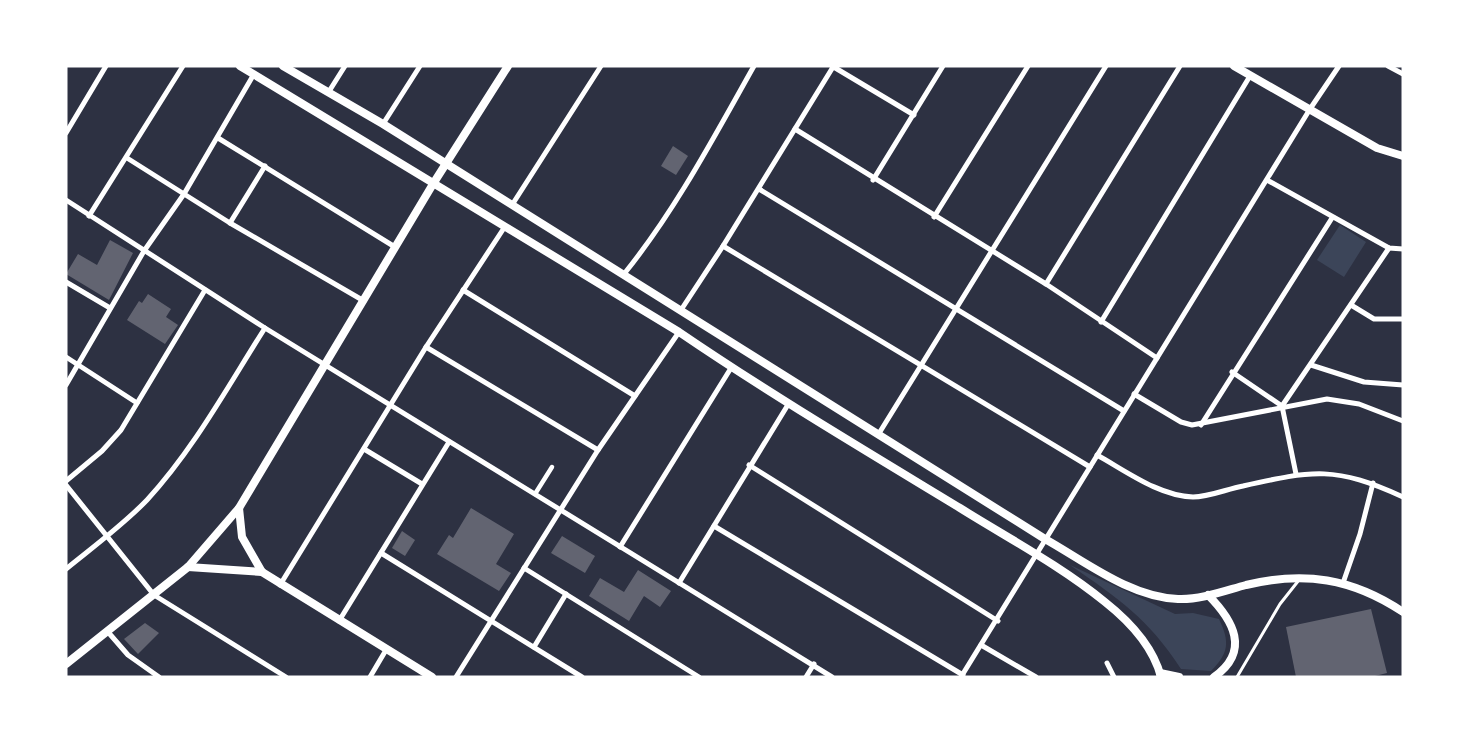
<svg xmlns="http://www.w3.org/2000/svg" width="1469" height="743" viewBox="0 0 1469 743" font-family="'PT Sans Narrow',sans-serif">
  <rect width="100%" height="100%" fill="#2d3142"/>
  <g fill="#3c4559">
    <polygon points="1340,225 1366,242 1344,277 1317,260"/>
    <path d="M1070,565l105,49 18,-1 26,6c11,23 10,34 -8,52l-30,-2c-33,-51 -62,-70 -111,-104z"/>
  </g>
  <g fill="#626471">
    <polygon points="673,146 688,156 676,175 661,166"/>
    <polygon points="110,240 133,253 109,300 66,274 78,254 97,265"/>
    <polygon points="148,294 171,309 166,317 178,325 165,344 127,320 139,301 142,303"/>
    <polygon points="471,508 514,534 496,564 511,573 499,591 437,554 449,535 453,538"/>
    <polygon points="402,531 415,540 405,556 392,548"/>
    <polygon points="562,536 595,556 585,573 551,553"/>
    <polygon points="638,570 671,591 660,607 644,596 629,621 589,596 600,578 624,592"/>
    <polygon points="1371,609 1387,673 1371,677 1296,677 1286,627"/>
    <polygon points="145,623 159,633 138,654 124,639"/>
  </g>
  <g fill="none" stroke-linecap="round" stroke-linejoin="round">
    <polyline stroke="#fff" stroke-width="3" points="1237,677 1280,604 1299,580"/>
    <polyline stroke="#fff" stroke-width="4.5" points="535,494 552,467"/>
    <g stroke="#fff" stroke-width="5">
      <polyline points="832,66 914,115"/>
      <polyline points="1388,66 1403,74"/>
      <polyline points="328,93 345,66"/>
      <polyline points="383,124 420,66"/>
      <polyline points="795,129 1046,284 1157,358"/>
      <polyline points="66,133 106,66"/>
      <polyline points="218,138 395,247"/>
      <polyline points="127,158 230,223 364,301"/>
      <polyline points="873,180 943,66"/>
      <polyline points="1267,180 1389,248 1403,249"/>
      <polyline points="759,189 1124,411"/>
      <polyline points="66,200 265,328 832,677"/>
      <polyline points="512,205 601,66"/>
      <polyline points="89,216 183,66"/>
      <polyline points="934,217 1028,66"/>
      <polyline points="230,223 265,166"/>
      <polyline points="723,246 1090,467"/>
      <path d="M624,274c51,-63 90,-137 130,-208"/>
      <polyline points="66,282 110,308"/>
      <polyline points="1046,284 1180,66"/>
      <polyline points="463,290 635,396"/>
      <polyline points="1351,305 1374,319 1403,319"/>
      <polyline points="681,310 723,246 833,67"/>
      <polyline points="1101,322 1250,76"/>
      <polyline points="426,347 598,450"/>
      <polyline points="66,357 137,403"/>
      <polyline points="1311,365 1364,382 1403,385"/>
      <polyline points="1232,372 1282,406"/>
      <polyline points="66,385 144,251 184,194 254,74"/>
      <polyline points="1134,394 1181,422 1192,425 1327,399 1359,404 1403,421"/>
      <polyline points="1201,425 1332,218"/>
      <polyline points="878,435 1106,66"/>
      <polyline points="364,449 422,484"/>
      <path d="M1097,455c29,16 62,41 96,42 16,0 34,-8 50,-11 71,-16 92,-20 160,11"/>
      <polyline points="749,465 998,621"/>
      <polyline points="1296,474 1282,406 1389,248"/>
      <polyline points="66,481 102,451 121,430 205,290"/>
      <polyline points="66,485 154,595 286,677"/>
      <polyline points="714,526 963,675"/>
      <polyline points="620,547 731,368"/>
      <polyline points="381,553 582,677"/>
      <polyline points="524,568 699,677"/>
      <path d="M66,569c27,-22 57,-44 81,-69 47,-51 81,-114 118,-172"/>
      <polyline points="679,583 789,403"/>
      <polyline points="1343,583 1360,534 1373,483"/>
      <polyline points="280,585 426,347 504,228"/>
      <polyline points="339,621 449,442"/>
      <polyline points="108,632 128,655 159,677"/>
      <polyline points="981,645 1036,677"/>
      <polyline points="534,647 566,594"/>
      <polyline points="1107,663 1114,677"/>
      <polyline points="370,677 386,650"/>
      <polyline points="456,677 598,450 679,332"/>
      <polyline points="806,677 814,664"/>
      <polyline points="961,677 1310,109 1339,66"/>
    </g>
    <g stroke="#fff" stroke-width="8">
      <path d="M240,66l439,266c91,62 187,119 281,176 48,30 101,58 145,94 24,19 48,44 56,75"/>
      <path d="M283,66l100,58 662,415c41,23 85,58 133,60 22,1 46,-8 68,-14 58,-14 106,-7 157,27"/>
      <polyline points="1234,66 1377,148 1403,156"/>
      <polyline points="188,567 262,572"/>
      <path d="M1208,595c25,25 43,56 6,82"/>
      <polyline points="66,664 188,567 239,508"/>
      <polyline points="1160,673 1179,677"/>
      <polyline points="432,677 262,572 242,537 239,508 433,184 508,66"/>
    </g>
  </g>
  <rect width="1469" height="743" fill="none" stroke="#ffffff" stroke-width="135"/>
</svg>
